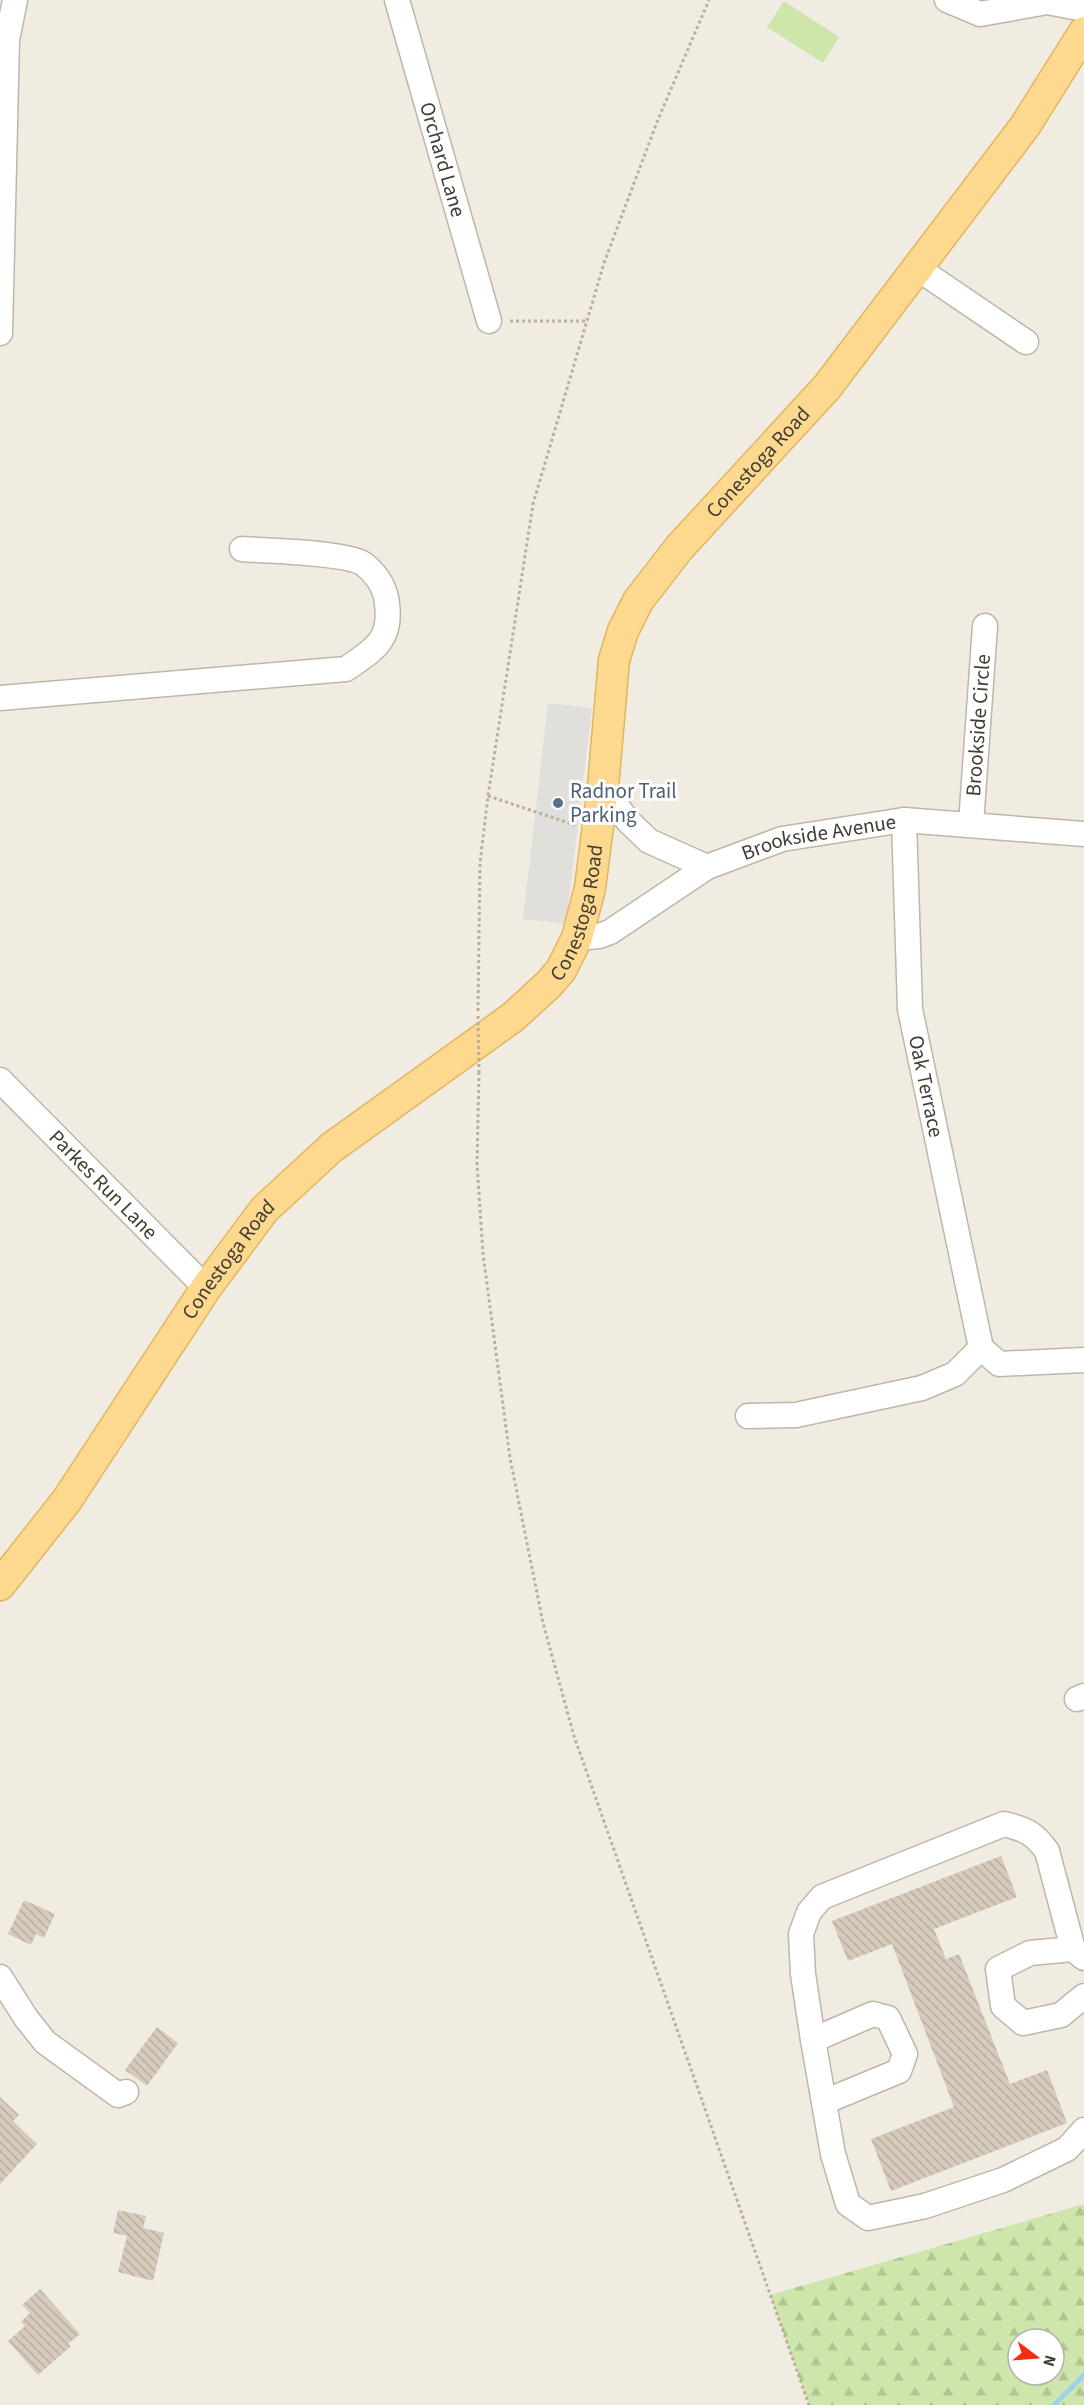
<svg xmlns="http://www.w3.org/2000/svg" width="1084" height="2405" viewBox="0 0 1084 2405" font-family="'Source Sans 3',sans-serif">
  <defs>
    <pattern id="forest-firs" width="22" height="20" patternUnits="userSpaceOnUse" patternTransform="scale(1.5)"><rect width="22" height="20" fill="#cee6ab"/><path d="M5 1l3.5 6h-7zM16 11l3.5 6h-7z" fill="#b2c694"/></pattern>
    <pattern id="building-back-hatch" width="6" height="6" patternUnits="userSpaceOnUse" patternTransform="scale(1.5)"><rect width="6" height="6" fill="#d6cabb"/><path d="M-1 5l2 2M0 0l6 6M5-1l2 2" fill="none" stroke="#b9aea1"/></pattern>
  </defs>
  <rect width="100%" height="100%" fill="#f1ece2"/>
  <path fill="url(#forest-firs)" fill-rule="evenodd" d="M1084,2204v201h-275l-39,-110zM1018,2339h36v36h-36z"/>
  <polygon fill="#cee6ab" points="784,1 839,37 823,63 767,27"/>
  <polygon fill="#e1dfdb" points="548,703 592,708 566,924 523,919"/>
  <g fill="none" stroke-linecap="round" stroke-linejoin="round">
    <polyline stroke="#9ed1ef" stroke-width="5" points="1054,2405 1084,2375"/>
  </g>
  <g fill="url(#building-back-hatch)">
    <polygon points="1001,1856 1017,1897 934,1929 946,1959 959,1954 1010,2084 1047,2070 1067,2123 891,2191 871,2139 954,2107 892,1944 848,1961 832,1921"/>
    <polygon points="24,1900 55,1914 44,1938 36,1934 31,1945 8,1934"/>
    <polygon points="157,2027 178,2043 147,2086 125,2070"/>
    <polygon points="0,2097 19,2115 13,2121 37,2144 0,2184"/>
    <polygon points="118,2210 146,2216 143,2228 164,2233 153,2281 118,2272 127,2236 113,2233"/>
    <polygon points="40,2289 80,2334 68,2344 71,2346 38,2375 8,2341 25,2326 21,2322 30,2313 22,2305"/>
  </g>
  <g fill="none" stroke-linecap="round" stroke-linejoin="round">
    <g stroke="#bfb6a8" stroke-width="27">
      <g id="minor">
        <path id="s1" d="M397,0l92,321"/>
        <polyline points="947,0 980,14 1047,2 1084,9"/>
        <polyline points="917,268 1026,342"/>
        <polyline points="0,333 7,40 15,0"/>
        <path d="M0,698l346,-29c27,-19 46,-28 41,-65 -1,-15 -10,-29 -22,-39 -15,-13 -99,-14 -123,-16"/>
        <polyline points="603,787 628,821 649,841 707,867"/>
        <path id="s2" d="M904,820l6,189 71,339"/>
        <path id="s3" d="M971,824l14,-198"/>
        <path id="s4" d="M577,938l22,-2 11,-4 97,-65 75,-28 122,-19 180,14"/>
        <path id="s5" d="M0,1080l206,208"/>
        <polyline points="981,1348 999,1364 1084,1360"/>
        <polyline points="748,1416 796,1415 922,1388 955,1374 981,1348"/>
        <polyline points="1077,1699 1084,1696"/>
        <path d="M1073,1949l-26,-98c-13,-18 -22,-22 -43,-27l-182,73 -13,15 -8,22 2,40 10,66 20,114 15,50 20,14 57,-12 78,-26 64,-31 17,-19"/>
        <polyline points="1084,1958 1073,1949 1030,1953 998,1969 1003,2006 1023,2023 1061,2015 1084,1996"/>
        <polyline points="0,1977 26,2018 45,2042 118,2095 126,2092"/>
        <polyline points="813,2040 873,2014 888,2018 905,2054 899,2071 824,2102"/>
      </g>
    </g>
    <g stroke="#e2b55f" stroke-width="33">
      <g id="major">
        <path id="s6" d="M0,1585l67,-85 139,-212 58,-78 67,-62 182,-131 36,-33 12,-14 16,-32 13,-50 13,-101 11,-127 9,-29 15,-30 41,-53 148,-161 198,-261 59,-94"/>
      </g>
    </g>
    <g stroke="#beae97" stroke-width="3" stroke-dasharray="3 3" stroke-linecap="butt">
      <polyline points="510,321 586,321"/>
      <polyline points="488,796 575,825"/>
      <polyline points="478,1011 480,863 488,796 533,504 604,263 657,122 709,0"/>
      <polyline points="479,1072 477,1164 483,1254 510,1458 543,1623 574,1736 809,2405"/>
    </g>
    <use href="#minor" stroke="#fff" stroke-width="24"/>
    <use href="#major" stroke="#fdd98f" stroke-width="30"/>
    <polyline stroke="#beae97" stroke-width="3" stroke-dasharray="3 3" stroke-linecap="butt" points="478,1016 479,1072"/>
  </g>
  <circle fill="#5c6f8a" stroke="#fff" stroke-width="2" cx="558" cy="803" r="6"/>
  <g text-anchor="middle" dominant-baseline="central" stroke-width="6" stroke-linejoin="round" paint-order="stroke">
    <g font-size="21" fill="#423c33" stroke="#fff">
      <text stroke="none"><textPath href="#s1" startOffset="166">Orchard Lane</textPath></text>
      <text stroke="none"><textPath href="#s6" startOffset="1406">Conestoga Road</textPath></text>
      <text stroke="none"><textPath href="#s3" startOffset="99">Brookside Circle</textPath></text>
      <text stroke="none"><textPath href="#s4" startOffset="267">Brookside Avenue</textPath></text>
      <text stroke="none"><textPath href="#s6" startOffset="902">Conestoga Road</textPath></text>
      <text stroke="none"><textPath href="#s2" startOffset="268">Oak Terrace</textPath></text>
      <text stroke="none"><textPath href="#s5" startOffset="147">Parkes Run Lane</textPath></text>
      <text stroke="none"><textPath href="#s6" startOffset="398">Conestoga Road</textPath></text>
    </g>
    <g font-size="21" fill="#4e5e75" stroke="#fff" text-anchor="start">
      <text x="570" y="791">Radnor Trail<tspan x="570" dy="24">Parking</tspan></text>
    </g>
  </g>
  <g transform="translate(1036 2357) rotate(106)"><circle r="28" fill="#ffffff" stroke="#b3b1ad" stroke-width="1.5"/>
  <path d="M0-4.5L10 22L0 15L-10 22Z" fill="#f82a12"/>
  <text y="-9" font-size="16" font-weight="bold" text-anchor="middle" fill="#423c33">N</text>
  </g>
</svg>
